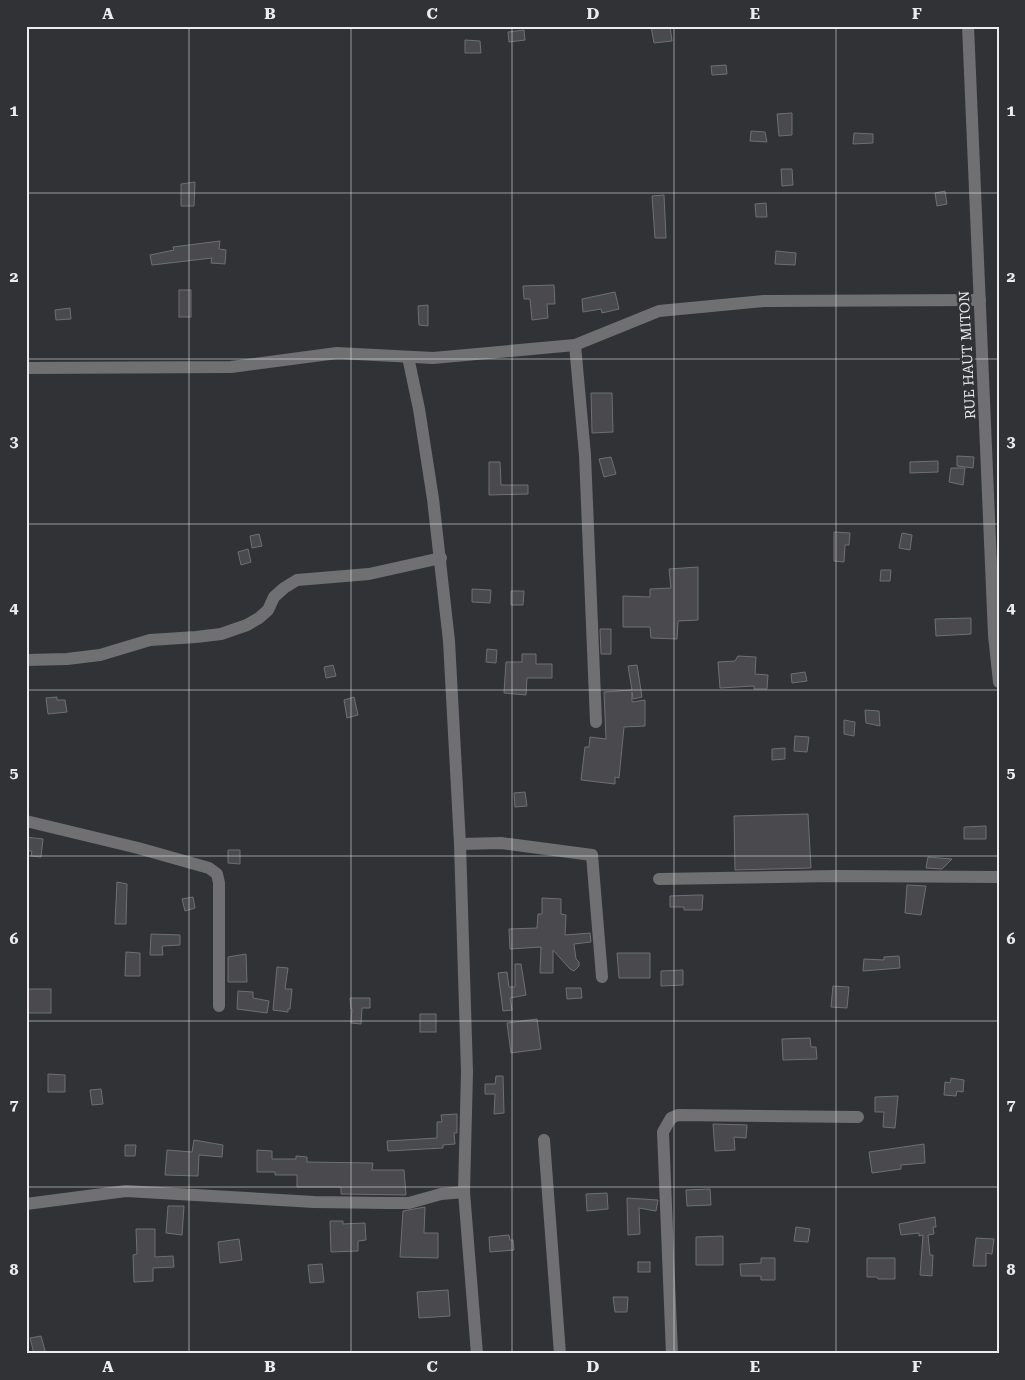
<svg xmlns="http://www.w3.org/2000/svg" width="1025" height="1380" viewBox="0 0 1025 1380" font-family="'Roboto Serif',serif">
  <rect width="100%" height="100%" fill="#313235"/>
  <g fill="#4a4a4e" stroke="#6e6f73">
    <polygon points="651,26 670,26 672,41 654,43"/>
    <polygon points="524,30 525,40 509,42 508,32"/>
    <polygon points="465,40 480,41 481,53 465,53"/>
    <polygon points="726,65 727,74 712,75 711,66"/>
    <polygon points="792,113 792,135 779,136 777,114"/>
    <polygon points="751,131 765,132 767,142 750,141"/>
    <polygon points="854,133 873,134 873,143 853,144"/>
    <polygon points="781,169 792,169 793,185 782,186"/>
    <polygon points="195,182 194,206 181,206 181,184"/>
    <polygon points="945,191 947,204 937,206 935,193"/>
    <polygon points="664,195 666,238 655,238 652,196"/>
    <polygon points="766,203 767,217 756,217 755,204"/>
    <polygon points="220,241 219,249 226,250 225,264 211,263 212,258 152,265 150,255 174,250 173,247"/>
    <polygon points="776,251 796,253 795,265 775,264"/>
    <polygon points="554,285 555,304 547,304 548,318 532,320 530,299 524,299 523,286"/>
    <rect x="179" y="290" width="12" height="27"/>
    <polygon points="615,292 619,309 602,313 601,309 583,312 582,299"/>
    <polygon points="428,305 428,326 419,325 418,306"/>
    <polygon points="70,308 71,319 56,320 55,310"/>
    <polygon points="591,393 612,393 613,432 592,433"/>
    <polygon points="957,456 974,457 973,468 957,466"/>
    <polygon points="611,457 616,474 604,477 599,459"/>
    <polygon points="938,461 938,472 910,473 910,462"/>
    <polygon points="489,462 500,462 501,485 528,485 528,494 489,495"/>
    <polygon points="951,468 965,468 963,485 949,482"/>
    <polygon points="834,532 850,533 849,545 845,545 844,562 834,561"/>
    <polygon points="902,533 912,535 910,550 899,548"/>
    <polygon points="259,534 262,546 252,548 250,536"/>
    <polygon points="248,549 251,562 241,565 238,552"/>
    <polygon points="698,567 698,620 678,621 677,639 651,638 650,627 623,627 623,596 650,597 650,589 671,588 669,569"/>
    <polygon points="881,570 891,570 890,581 880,581"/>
    <polygon points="472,589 491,590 490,603 472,602"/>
    <polygon points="511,591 524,591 523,605 511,605"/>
    <polygon points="971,618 971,634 936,636 935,619"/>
    <polygon points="600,629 611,629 611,654 601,654"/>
    <polygon points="487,649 497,650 496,663 486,662"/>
    <polygon points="522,654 536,654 536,664 552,664 552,678 527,678 526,695 504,693 506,662 522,662"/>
    <polygon points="738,656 756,657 755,674 768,675 767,689 754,689 754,686 720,688 718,662 735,661"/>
    <polygon points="333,665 336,676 326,678 324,667"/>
    <polygon points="637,665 642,697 633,699 632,692 632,702 645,700 645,726 624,727 619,778 615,777 615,784 581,780 585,747 589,747 590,737 606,739 604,692 632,690 628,666"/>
    <polygon points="805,672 807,681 792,683 791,674"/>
    <polygon points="57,697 57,700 65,700 67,712 48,714 46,698"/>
    <polygon points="354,697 358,715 347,718 344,700"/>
    <polygon points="865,710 879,711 880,726 866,723"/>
    <polygon points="844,720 855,722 854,736 844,734"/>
    <polygon points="795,736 809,737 807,752 794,751"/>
    <polygon points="785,748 785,759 772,760 772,749"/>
    <polygon points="525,792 527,806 515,807 514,793"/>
    <polygon points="808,814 811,868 735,870 734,816"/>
    <polygon points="986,826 986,839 964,839 964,827"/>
    <polygon points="26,837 43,839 41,857 31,856 32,851 26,851"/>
    <polygon points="228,850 240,850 240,864 228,863"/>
    <polygon points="928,857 952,859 942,869 926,868"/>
    <polygon points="117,882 127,884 126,924 115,924"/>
    <polygon points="907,885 926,886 921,915 905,913"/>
    <polygon points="697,895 703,895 702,910 684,910 684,907 670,907 670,896"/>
    <polygon points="193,897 195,908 185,911 182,899"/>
    <polygon points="542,898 561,899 561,914 566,915 565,935 590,933 591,942 574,944 576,959 579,962 579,966 574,971 570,969 553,950 553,973 540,973 541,947 510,949 509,929 537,928 538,914 542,914"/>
    <polygon points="151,934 180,935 180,945 162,946 163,955 150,955"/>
    <polygon points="126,952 140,953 140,976 125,976"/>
    <polygon points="617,953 650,953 650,978 619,978"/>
    <polygon points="246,954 247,982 228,982 228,957"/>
    <polygon points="899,956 900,968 863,971 864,959 884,960 884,957"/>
    <polygon points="515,964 521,964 526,995 510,998 512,1010 503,1011 498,973 507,972 509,987 515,987"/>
    <polygon points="277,967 288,968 285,989 292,989 290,1009 288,1009 288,1012 273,1010"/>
    <polygon points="683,970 683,985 661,986 661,971"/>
    <polygon points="833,986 849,987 847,1008 831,1007"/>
    <polygon points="566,988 581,988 582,998 567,999"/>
    <rect x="26" y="989" width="25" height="24"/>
    <polygon points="238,991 253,992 253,998 269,1001 267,1013 237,1009"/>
    <polygon points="350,998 370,998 370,1008 362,1008 361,1024 351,1023 352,1009 351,1009"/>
    <rect x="420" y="1014" width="16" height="18"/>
    <polygon points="537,1019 541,1049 511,1053 507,1023"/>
    <polygon points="810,1038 811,1047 816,1047 817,1059 783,1060 782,1039"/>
    <polygon points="48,1074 65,1075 65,1092 48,1092"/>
    <polygon points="496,1076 503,1076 504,1113 494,1114 495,1094 485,1094 485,1084 495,1084"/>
    <polygon points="951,1078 964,1080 963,1092 957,1091 956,1096 944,1095 945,1082 950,1083"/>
    <polygon points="101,1089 103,1104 92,1105 90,1090"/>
    <polygon points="898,1096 895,1128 883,1127 884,1112 875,1112 875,1097"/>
    <polygon points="457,1114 457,1133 454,1133 455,1144 443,1145 443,1148 388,1151 387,1141 437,1138 437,1122 442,1122 441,1115"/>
    <polygon points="713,1124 747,1125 746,1138 734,1137 735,1150 715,1151"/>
    <polygon points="194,1140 223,1145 222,1157 199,1155 198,1176 165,1175 167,1150 192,1152"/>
    <polygon points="924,1144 925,1163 901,1165 901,1169 872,1173 869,1152"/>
    <polygon points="125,1145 136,1145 135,1156 125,1156"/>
    <polygon points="257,1150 272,1151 272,1159 296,1159 296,1156 307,1157 307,1162 373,1163 372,1170 404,1170 406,1195 341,1194 341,1187 297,1187 297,1175 275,1175 275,1172 257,1172"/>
    <polygon points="710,1189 711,1205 687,1206 686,1190"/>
    <polygon points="607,1193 608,1209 587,1211 586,1194"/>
    <polygon points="627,1198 658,1200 656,1211 639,1208 640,1234 628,1235"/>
    <polygon points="168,1206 184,1206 182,1235 166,1233"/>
    <polygon points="425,1207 424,1233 438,1233 438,1258 400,1257 403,1211"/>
    <polygon points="935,1217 936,1227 933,1227 934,1234 928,1235 930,1255 933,1255 932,1276 920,1275 923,1235 919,1236 919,1233 901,1235 899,1224"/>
    <polygon points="330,1221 343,1221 343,1224 365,1223 366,1240 358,1241 358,1251 331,1252"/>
    <polygon points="796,1227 810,1229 808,1242 794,1241"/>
    <polygon points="136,1229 155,1229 155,1257 173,1256 174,1267 153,1268 153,1281 134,1282 133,1255 137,1254"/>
    <polygon points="509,1235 510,1240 513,1240 514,1250 490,1252 489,1237"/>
    <polygon points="723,1236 723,1265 696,1265 696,1237"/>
    <polygon points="976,1238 994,1239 992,1254 986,1253 986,1266 973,1266"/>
    <polygon points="239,1239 242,1260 220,1263 218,1242"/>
    <polygon points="761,1258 775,1258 775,1280 761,1280 761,1276 741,1276 740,1264 761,1263"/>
    <polygon points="867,1258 895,1258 895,1279 878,1279 877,1277 867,1277"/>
    <rect x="638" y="1262" width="12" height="10"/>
    <polygon points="322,1264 324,1282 310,1283 308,1265"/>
    <polygon points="448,1290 450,1316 419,1318 417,1292"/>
    <polygon points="613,1297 628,1297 627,1312 615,1312"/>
    <polygon points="41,1336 46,1354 34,1354 30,1338"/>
  </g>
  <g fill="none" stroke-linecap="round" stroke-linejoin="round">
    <g stroke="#707072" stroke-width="12">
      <polyline points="968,26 994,635 999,682"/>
      <polyline points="575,345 585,455 596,722"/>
      <polyline points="408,357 419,409 433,499 449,641 460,844 467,1072 464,1192 477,1354"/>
      <polyline points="26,368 231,367 337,353 433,358 575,345 659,311 764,301 980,300"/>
      <polyline points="26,660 67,659 100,655 150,640 196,637 221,634 247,625 259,618 268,610 274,597 284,588 297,580 369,574 441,558"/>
      <polyline points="26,821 138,848 209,868 217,874 219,883 219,1006"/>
      <polyline points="460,844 501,843 592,855 602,977"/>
      <polyline points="659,879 835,876 999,877"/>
      <polyline points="544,1140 560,1354"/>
      <polyline points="26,1204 126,1191 314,1202 388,1203 409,1203 441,1194 464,1192"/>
      <polyline points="672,1354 663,1132 671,1118 678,1115 858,1117"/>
    </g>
  </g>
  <path fill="none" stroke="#ececee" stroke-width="1" stroke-opacity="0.55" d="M189,26v1328M351,26v1328M512,26v1328M674,26v1328M836,26v1328M26,193h973M26,359h973M26,524h973M26,690h973M26,856h973M26,1021h973M26,1187h973"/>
  <g text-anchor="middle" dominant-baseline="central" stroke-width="5" stroke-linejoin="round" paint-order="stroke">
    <g font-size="14" fill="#ececee" stroke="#313235">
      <text transform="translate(967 355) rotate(-93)">RUE HAUT MITON</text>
    </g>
  </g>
  <rect width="1025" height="1380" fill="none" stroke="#313235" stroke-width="55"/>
  <rect x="28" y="28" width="970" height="1324" fill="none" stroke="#ececee" stroke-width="2"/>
  <g font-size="16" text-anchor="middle" font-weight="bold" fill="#ececee">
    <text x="108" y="19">A</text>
    <text x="270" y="19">B</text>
    <text x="432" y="19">C</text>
    <text x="593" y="19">D</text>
    <text x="755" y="19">E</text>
    <text x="917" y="19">F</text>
    <text x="14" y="116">1</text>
    <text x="1011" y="116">1</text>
    <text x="14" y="282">2</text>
    <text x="1011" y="282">2</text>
    <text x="14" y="447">3</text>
    <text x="1011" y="447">3</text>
    <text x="14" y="613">4</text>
    <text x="1011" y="613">4</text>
    <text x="14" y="778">5</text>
    <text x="1011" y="778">5</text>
    <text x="14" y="944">6</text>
    <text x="1011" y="944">6</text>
    <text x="14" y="1110">7</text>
    <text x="1011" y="1110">7</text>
    <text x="14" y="1275">8</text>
    <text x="1011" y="1275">8</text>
    <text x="108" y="1372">A</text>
    <text x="270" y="1372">B</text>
    <text x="432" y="1372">C</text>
    <text x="593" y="1372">D</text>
    <text x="755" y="1372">E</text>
    <text x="917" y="1372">F</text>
  </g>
</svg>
